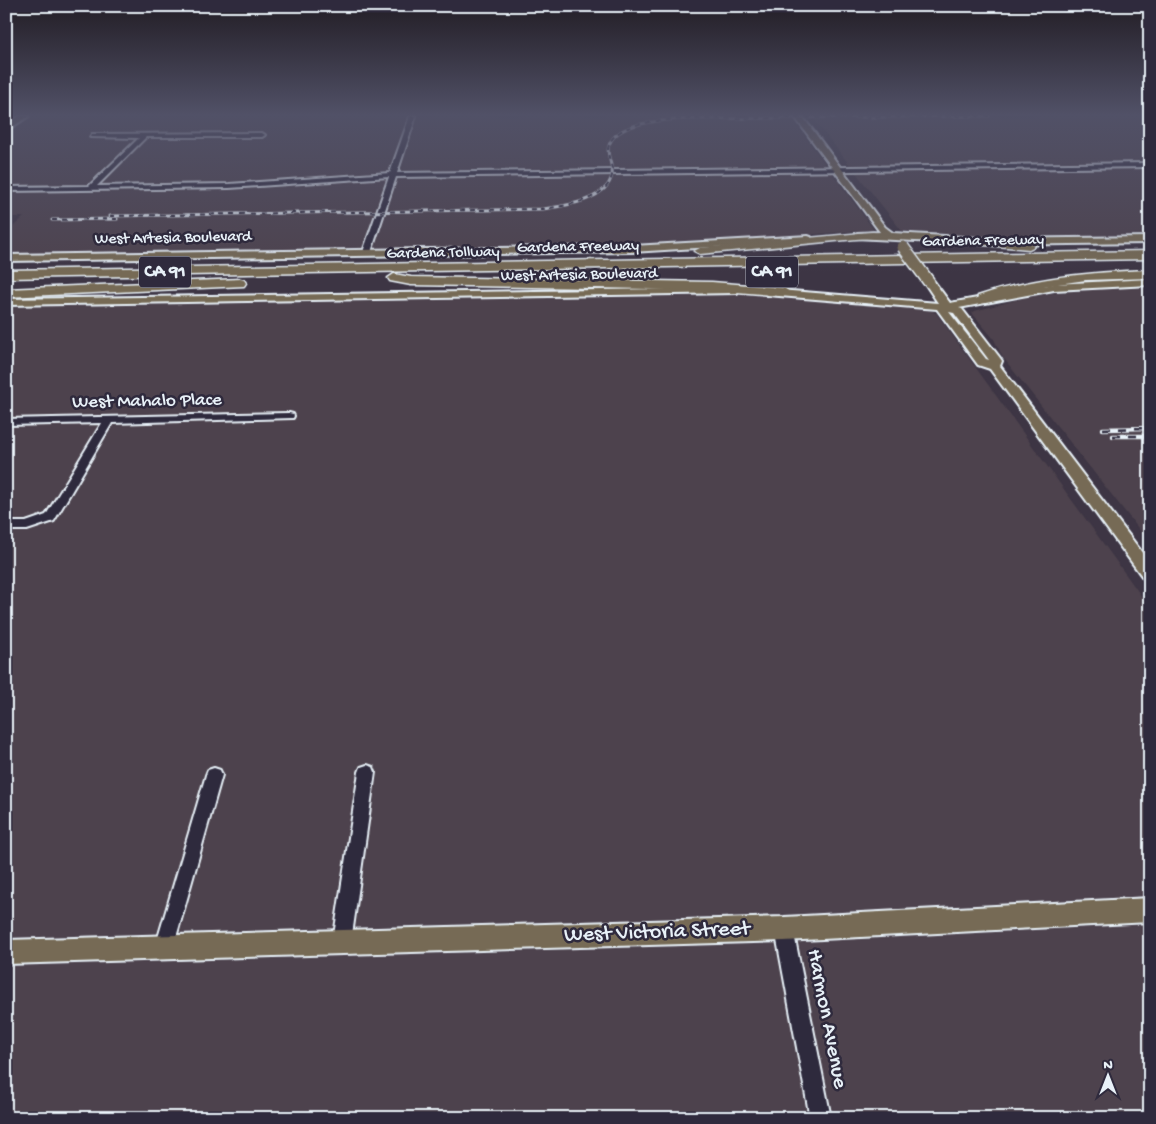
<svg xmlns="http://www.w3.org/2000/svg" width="1156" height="1124" viewBox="0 0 1156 1124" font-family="'Gochi Hand',sans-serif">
  <rect width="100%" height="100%" fill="#3d3544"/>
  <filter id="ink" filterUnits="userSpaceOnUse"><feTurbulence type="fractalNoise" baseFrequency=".02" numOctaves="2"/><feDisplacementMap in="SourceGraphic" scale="10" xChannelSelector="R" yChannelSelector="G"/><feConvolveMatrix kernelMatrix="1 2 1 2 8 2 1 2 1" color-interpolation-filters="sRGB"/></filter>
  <g filter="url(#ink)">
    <g fill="#4e434d">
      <polygon points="32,116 790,116 874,230 718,241 574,246 6,255 6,233 24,217 6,217 6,192 16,184 6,183 6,134"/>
      <polygon points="811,116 1150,116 1150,237 997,239 902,231"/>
      <polygon points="1150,286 1150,543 1016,374 1002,356 994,339 972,313 975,311 1034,295 1106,287"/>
      <polygon points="740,292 926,308 936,313 1150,608 1150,1118 6,1118 6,304"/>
    </g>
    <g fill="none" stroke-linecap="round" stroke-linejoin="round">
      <g stroke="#e8f1f8" stroke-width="4">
        <g id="minor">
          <polygon points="410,116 416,116 397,173 1150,163 1150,167 396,177 371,252 367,254 363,252 389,177 229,188 6,191 6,187 89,186 139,138 90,137 92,134 262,133 265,135 262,137 146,137 97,186 229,184 390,173"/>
          <polygon points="289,413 293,414 294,416 293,418 112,423 54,521 27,530 6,530 6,522 26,522 46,515 102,423 6,425 6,419"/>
          <polygon points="367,765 373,767 375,772 351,942 348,948 342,951 336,948 333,942 359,772 361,767"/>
          <polygon points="214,768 220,770 222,775 173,948 170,954 164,957 158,954 155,948 206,775 208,770"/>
          <polygon points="784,920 790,923 793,929 831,1118 810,1118 775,929 778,923"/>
        </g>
      </g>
      <g stroke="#e8f1f8" stroke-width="4">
        <g id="major">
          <polygon points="20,116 29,116 6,131 6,125"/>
          <polygon points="794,116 802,116 885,227 893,233 997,239 1150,237 1150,243 997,245 854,238 852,236 857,233 880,232"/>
          <polygon points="808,236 811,237 811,241 632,252 6,261 6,255 632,246"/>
          <path d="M929,279l4,1 17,23 104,-19 96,-5v6l-96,5 -95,18 3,1 38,49 2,3 -2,5 150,197v18l-6,-2 -154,-210 -12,-4 -41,-56 -170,-14 -5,-3 5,-3 171,14 -14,-21zM949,312l5,1 35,47 -3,-1z"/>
          <polygon points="733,288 738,291 737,293 6,305 6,299"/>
          <polygon points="1150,898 1150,922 784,941 6,964 6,940 784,917"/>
        </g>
      </g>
      <g stroke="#e8f1f8" stroke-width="3">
        <g id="highway">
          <polygon points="873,232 877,233 879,235 877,237 700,254 694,251 700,248"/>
          <polygon points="966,238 1029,243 1035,246 1029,249 962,243 960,241"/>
          <polygon points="1150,251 1150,259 6,278 6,270"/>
          <path d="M1150,270v8l-64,2 -42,6 -61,17 -6,-4 1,-3c56,-19 113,-24 172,-26z"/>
          <polygon points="394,274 411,277 712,282 784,288 790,292 784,296 712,290 411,285 390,281 388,278"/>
          <polygon points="240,279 244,280 246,283 244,286 6,297 6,289"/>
        </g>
      </g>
      <use href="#minor" fill="#2f2a3d" fill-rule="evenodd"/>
      <use href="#major" fill="#766a54" fill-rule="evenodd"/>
      <use href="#highway" fill="#766a54" fill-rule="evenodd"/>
      <g stroke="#e8f1f8" stroke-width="3">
        <g id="rail-far1">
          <path d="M110,216l433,-7c20,-3 64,-8 69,-34 2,-10 -7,-20 -3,-30 8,-24 57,-25 77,-26l303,-3"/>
          <polyline points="52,220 117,219"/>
        </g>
      </g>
      <g stroke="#e8f1f8" stroke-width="4.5">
        <g id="rail">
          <polyline points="1103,429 1150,428"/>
          <polyline points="1113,436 1150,436"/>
        </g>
      </g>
      <use href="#rail-far1" stroke="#2f2a3d" stroke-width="2" stroke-dasharray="5" stroke-linecap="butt"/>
      <use href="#rail" stroke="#2f2a3d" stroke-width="2.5" stroke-dasharray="8" stroke-linecap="butt"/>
      <g stroke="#e8f1f8" stroke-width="14" stroke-linecap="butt">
        <polyline id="major-bridge" points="903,247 929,282"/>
      </g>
      <use href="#major-bridge" stroke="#766a54" stroke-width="11"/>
    </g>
  </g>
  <linearGradient id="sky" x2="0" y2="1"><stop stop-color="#221d25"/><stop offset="0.42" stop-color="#515167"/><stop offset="1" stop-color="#515167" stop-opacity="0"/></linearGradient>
  <rect width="1156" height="273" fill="url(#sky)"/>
  <g text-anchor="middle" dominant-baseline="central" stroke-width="5" stroke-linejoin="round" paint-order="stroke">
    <g font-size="16" fill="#e8f1f8" stroke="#2f2a3d">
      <text transform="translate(173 239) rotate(-1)">West Artesia Boulevard</text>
      <text transform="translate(983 242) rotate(-1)">Gardena Freeway</text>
      <text transform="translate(578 248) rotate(-1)">Gardena Freeway</text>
      <text transform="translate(443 254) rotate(-1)">Gardena Tollway</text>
      <text transform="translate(579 276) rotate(-1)">West Artesia Boulevard</text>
    </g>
    <g fill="#2f2a3d" stroke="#b0b5c0" stroke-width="1">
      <rect x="139" y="256.5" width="52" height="31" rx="4"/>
      <rect x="746" y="256.5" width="52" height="31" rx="4"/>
    </g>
    <g font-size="18" font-weight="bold" fill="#e8f1f8">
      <text x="165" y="272">CA 91</text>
      <text x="772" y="272">CA 91</text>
    </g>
    <g font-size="19" fill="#e8f1f8" stroke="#2f2a3d">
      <text transform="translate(147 402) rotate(-1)">West Mahalo Place</text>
    </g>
    <g font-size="22" fill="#e8f1f8" stroke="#2f2a3d">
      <text transform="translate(657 933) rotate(-2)">West Victoria Street</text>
      <text transform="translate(826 1019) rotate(79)">Harmon Avenue</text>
    </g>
  </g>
  <rect width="1156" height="1124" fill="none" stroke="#2f2a3d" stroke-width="25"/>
  <rect x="12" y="12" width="1131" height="1099" fill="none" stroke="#e8f1f8" stroke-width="2" filter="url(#ink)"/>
  <g transform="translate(1108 1076)" stroke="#2f2a3d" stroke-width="4" paint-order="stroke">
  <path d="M0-4L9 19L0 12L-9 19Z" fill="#e8f1f8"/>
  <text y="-8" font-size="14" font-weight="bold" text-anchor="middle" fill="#e8f1f8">N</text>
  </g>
</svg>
